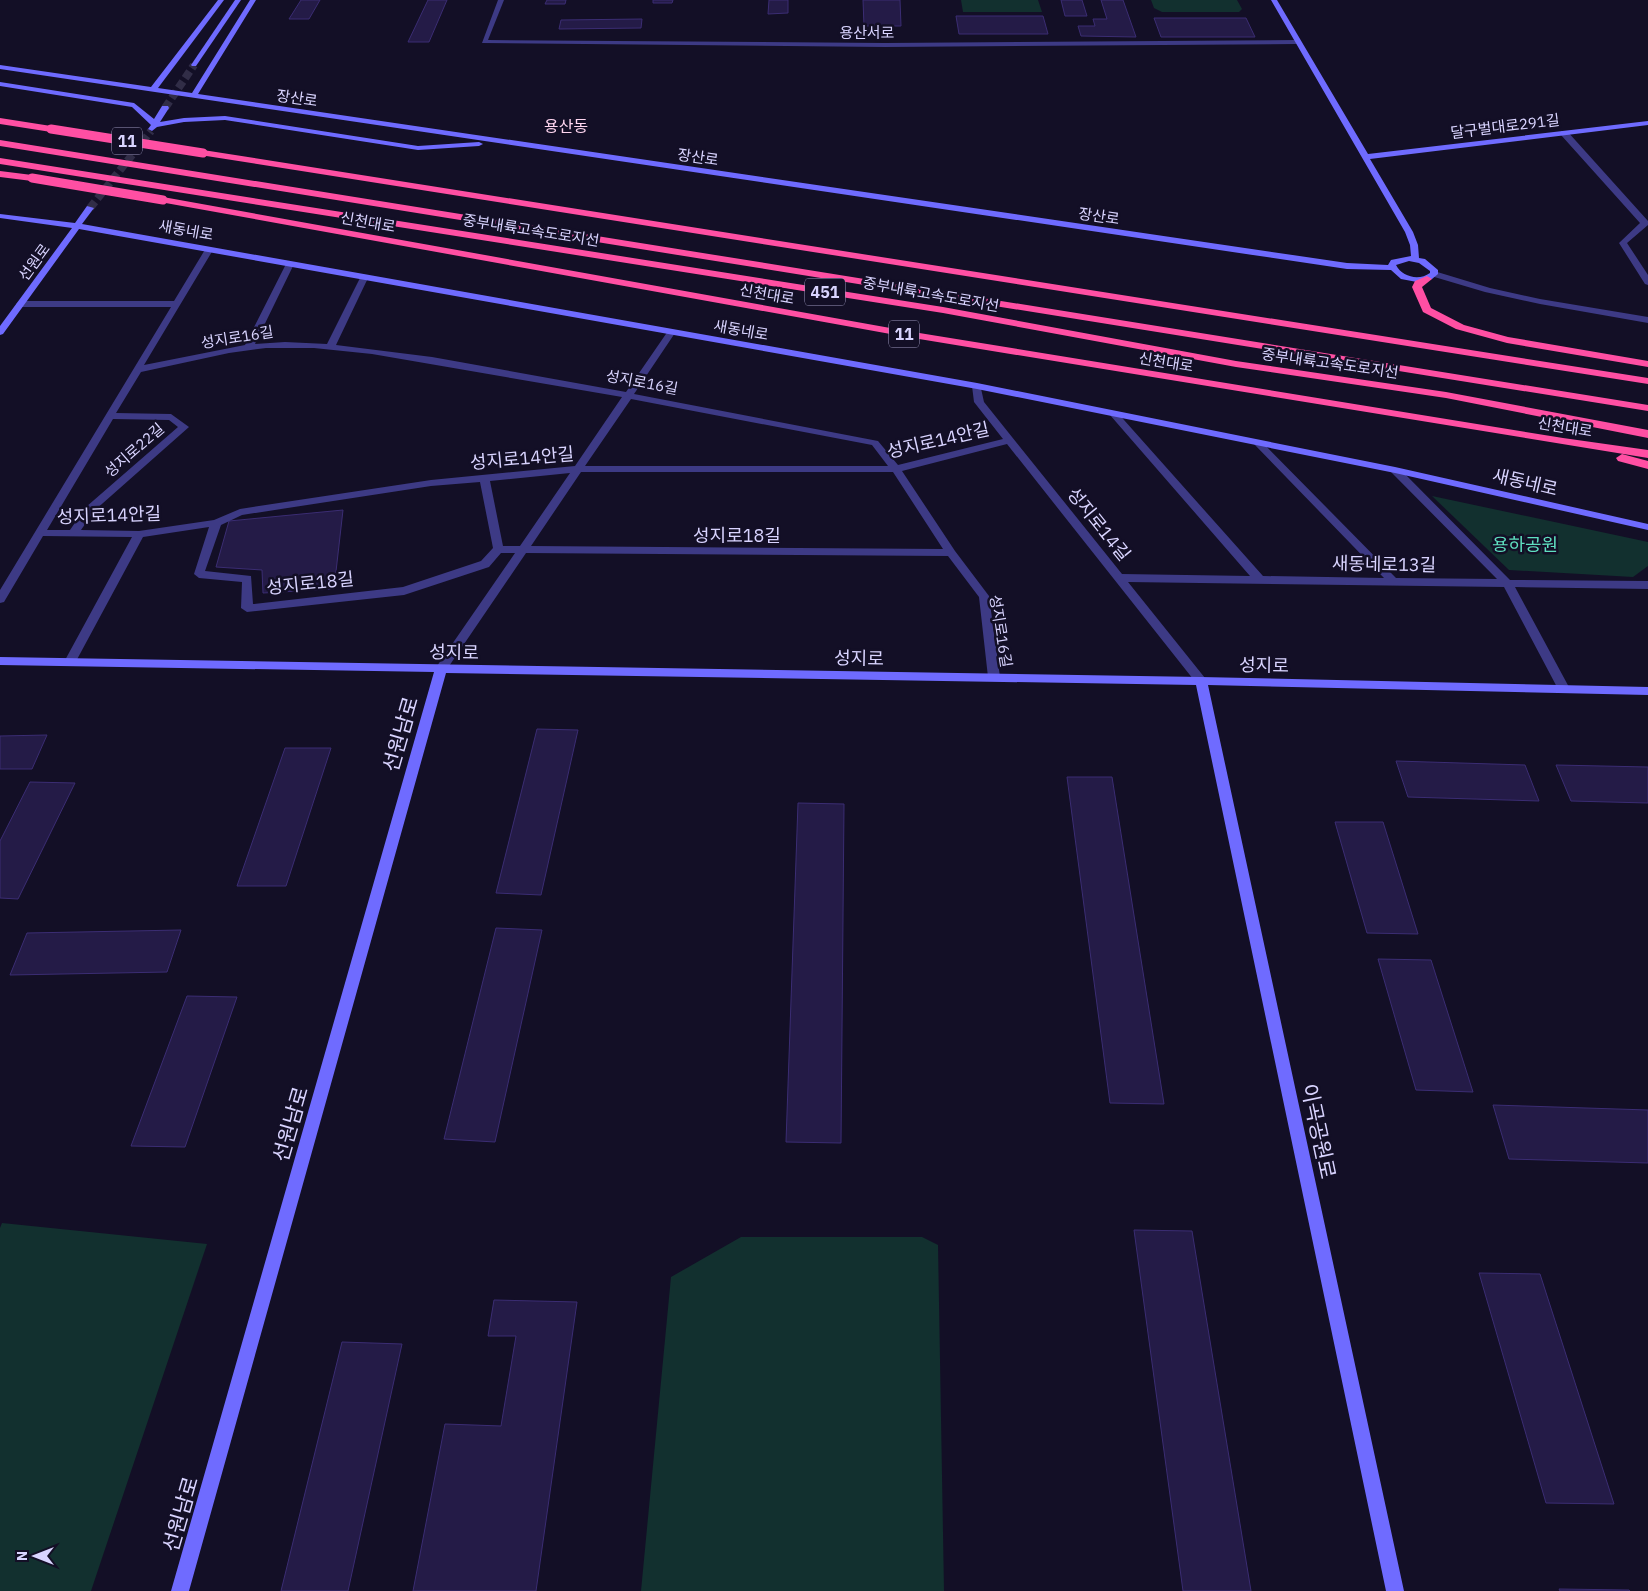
<svg xmlns="http://www.w3.org/2000/svg" width="1648" height="1591" viewBox="0 0 1648 1591" font-family="'IBM Plex Sans','Noto Sans KR',sans-serif">
  <rect width="100%" height="100%" fill="#130f26"/>
  <g fill="#12302f">
    <polygon points="961,0 1038,0 1042,12 963,12"/>
    <polygon points="1151,0 1237,0 1242,9 1239,12 1162,12 1154,8"/>
    <polygon points="1432,496 1648,542 1648,566 1633,577 1509,570"/>
    <polygon points="2,1223 207,1244 91,1591 0,1591 0,1228"/>
    <polygon points="741,1237 922,1237 938,1245 944,1591 641,1591 671,1277"/>
  </g>
  <g fill="#241b47" stroke="#3b2d73">
    <polygon points="301,0 320,0 309,19 289,19"/>
    <polygon points="428,0 447,0 429,42 408,42"/>
    <polygon points="547,0 566,0 565,4 545,4"/>
    <polygon points="653,0 673,0 672,3 653,3"/>
    <polygon points="769,0 788,0 788,13 768,14"/>
    <polygon points="863,0 900,0 901,26 864,26"/>
    <polygon points="1061,0 1082,0 1087,16 1065,16"/>
    <polygon points="1101,0 1123,0 1136,37 1081,36 1078,26 1095,26 1093,19 1107,19"/>
    <polygon points="956,16 1043,16 1048,34 959,34"/>
    <polygon points="1154,18 1246,18 1255,37 1161,37"/>
    <polygon points="642,19 641,28 559,29 561,20"/>
    <polygon points="343,510 334,589 263,593 262,570 216,567 229,521"/>
    <polygon points="537,729 578,730 541,895 496,893"/>
    <polygon points="47,735 32,769 0,769 0,736"/>
    <polygon points="285,748 331,748 286,886 237,886"/>
    <polygon points="1396,761 1525,765 1539,801 1408,797"/>
    <polygon points="1556,765 1648,767 1648,803 1571,801"/>
    <polygon points="1067,777 1112,777 1164,1104 1110,1103"/>
    <polygon points="30,782 75,783 18,899 0,898 0,841"/>
    <polygon points="798,803 844,804 841,1143 786,1142"/>
    <polygon points="1335,822 1383,822 1418,934 1367,933"/>
    <polygon points="496,928 542,930 495,1142 444,1139"/>
    <polygon points="181,930 167,972 10,975 27,933"/>
    <polygon points="1378,959 1431,960 1473,1092 1416,1090"/>
    <polygon points="187,996 237,997 185,1147 131,1146"/>
    <polygon points="1493,1105 1648,1110 1648,1163 1509,1159"/>
    <polygon points="1134,1230 1192,1231 1251,1591 1183,1591"/>
    <polygon points="1479,1273 1540,1274 1614,1504 1546,1503"/>
    <polygon points="494,1300 577,1302 536,1591 413,1591 445,1424 501,1426 516,1336 488,1336"/>
    <polygon points="342,1342 402,1344 348,1591 281,1591"/>
    <polygon points="1559,1589 1629,1590 1630,1591 1560,1591"/>
  </g>
  <g fill="none" stroke-linecap="round" stroke-linejoin="round">
    <g stroke="#312d47" stroke-width="8" stroke-dasharray="8 4" stroke-linecap="butt">
      <polyline points="165,108 194,65"/>
      <polyline points="90,208 151,131"/>
    </g>
    <g fill="#3d3a85" fill-rule="evenodd">
      <polygon points="498,0 504,0 488,40 885,43 1296,40 1299,42 1296,44 885,47 482,43"/>
      <polygon points="1561,131 1567,131 1648,221 1648,225 1627,243 1648,275 1648,285 1645,284 1619,243 1640,223 1561,135"/>
      <path d="M206,248l7,2 -69,115 101,-20 41,-81 4,-3 4,3 -39,80 30,-2 42,2 33,-66 4,-3 4,3 -32,67 96,12 194,35 42,-61 3,-1 4,3 -41,61 244,47 20,24 105,-26 -29,-37 -2,-16 2,-2h6l4,18 138,172 128,2 -140,-161v-4h6l147,165 121,2 -130,-134v-4h6l136,138 101,1 -106,-107v-4h8l111,112 138,1v8l-133,-2 55,102 -6,4 -6,-4 -54,-102 -376,-5 77,96 2,3 -6,4 -4,-1 -190,-240 -105,27 53,80 34,45 11,81 -6,4 -6,-4 -9,-80 -31,-41 -422,-3 -81,119h-8l-2,-3 2,-3 78,-113h-14l-12,14 -85,28 -157,17 -6,-4 1,-26 -43,-4 -5,-4 15,-47 -66,10 -69,128h-8l-2,-3 68,-125 -89,-1 -39,66 -4,1v-13l171,-283h-151l-4,-3 4,-3h154zM266,348h48l58,6 250,43 -47,69 -144,14 -191,29 -26,11 -75,11 -58,-1 13,-19 95,-84 -18,-13 -55,-1 25,-41 88,-19zM631,399l241,46 16,21h-303zM113,419l56,1 9,7 -92,80 -16,23h-23zM581,472h312l50,77 -412,-3zM570,473l-50,73h-17l-13,-65zM480,482l13,66 -12,13 -78,26 -150,17 -2,-28 -46,-5 16,-46 21,-10 189,-29z"/>
      <polygon points="1434,271 1490,288 1540,299 1648,317 1648,323 1540,304 1485,292 1431,276 1431,272"/>
    </g>
    <g fill="#6f6bff" fill-rule="evenodd">
      <path d="M218,0h6l-66,88 34,5 58,-93h6l-58,94 1149,169 41,2 3,-5 20,-4 -1,-11 -5,-13 -134,-232h6l91,154 280,-33v4l-278,34 43,73 5,13 1,13 6,1 13,11v4l-6,5 -15,3 -16,-3 -10,-9 -44,-1 -1347,-200v-4l151,22zM1409,261l10,2 11,8v2c-11,8 -28,4 -34,-8z"/>
      <polygon points="235,0 241,0 196,66 192,66 191,65"/>
      <polygon points="0,82 134,103 154,119 162,106 168,106 169,108 160,122 184,118 225,116 418,146 479,142 483,144 479,146 418,150 225,120 184,122 157,127 152,131 148,129 151,125 132,107 0,86"/>
      <polygon points="87,206 94,208 82,224 977,383 1395,467 1648,524 1648,530 1395,473 977,389 79,229 3,334 0,335 0,326 72,228 0,218 0,214 75,223"/>
      <polygon points="0,657 1201,677 1648,687 1648,695 1208,685 1404,1591 1386,1591 1196,685 446,673 189,1591 171,1591 434,672 0,665"/>
    </g>
    <g fill="#ff4fa3" fill-rule="evenodd">
      <polygon points="0,118 51,126 55,129 51,132 0,124"/>
      <polygon points="0,140 1648,405 1648,411 0,146"/>
      <polygon points="203,150 1648,378 1648,384 200,155 200,151"/>
      <polygon points="0,158 943,307 1236,361 1446,392 1648,430 1648,438 1446,398 1236,367 943,313 0,164"/>
      <polygon points="0,171 32,175 37,178 32,181 0,177"/>
      <polygon points="163,197 907,331 1563,438 1648,450 1648,458 907,337 160,202 158,200"/>
      <polygon points="1427,276 1432,279 1422,287 1431,308 1464,325 1508,337 1648,361 1648,367 1507,343 1456,329 1423,312 1412,287 1415,281"/>
      <polygon points="1622,454 1648,461 1648,469 1618,461 1616,458"/>
    </g>
    <g stroke="#ff4fa3" stroke-width="9">
      <polyline points="51,129 203,153"/>
      <polyline points="32,178 163,200"/>
    </g>
  </g>
  <g text-anchor="middle" dominant-baseline="central" stroke-width="5" stroke-linejoin="round" paint-order="stroke">
    <g font-size="15" fill="#d9d4ff" stroke="#130f26">
      <text x="867" y="32">용산서로</text>
      <text transform="translate(297 98) rotate(8)">장산로</text>
      <text transform="translate(1505 126) rotate(-7)">달구벌대로291길</text>
      <text transform="translate(698 157) rotate(8)">장산로</text>
      <text transform="translate(1099 216) rotate(8)">장산로</text>
      <text transform="translate(368 222) rotate(10)">신천대로</text>
      <text transform="translate(186 230) rotate(10)">새동네로</text>
      <text transform="translate(531 230) rotate(9)">중부내륙고속도로지선</text>
      <text transform="translate(34 262) rotate(-54)">선원로</text>
      <text transform="translate(767 294) rotate(10)">신천대로</text>
      <text transform="translate(931 294) rotate(10)">중부내륙고속도로지선</text>
      <text transform="translate(741 330) rotate(10)">새동네로</text>
      <text transform="translate(237 337) rotate(-9)">성지로16길</text>
      <text transform="translate(1166 362) rotate(9)">신천대로</text>
      <text transform="translate(1330 363) rotate(8)">중부내륙고속도로지선</text>
      <text transform="translate(642 382) rotate(11)">성지로16길</text>
      <text transform="translate(1565 427) rotate(9)">신천대로</text>
      <text transform="translate(134 450) rotate(-41)">성지로22길</text>
      <text transform="translate(1001 631) rotate(81)">성지로16길</text>
    </g>
    <g font-size="16" fill="#ffd6f0" stroke="#130f26">
      <text x="566" y="126">용산동</text>
    </g>
    <g fill="#130f26" stroke="#9e99be" stroke-width="1">
      <rect x="112" y="127.5" width="30" height="27" rx="4"/>
      <rect x="805" y="278.5" width="40" height="27" rx="4"/>
      <rect x="889" y="320.5" width="30" height="27" rx="4"/>
    </g>
    <g font-size="16" font-weight="bold" fill="#d9d4ff">
      <text x="127" y="141">11</text>
      <text x="825" y="292">451</text>
      <text x="904" y="334">11</text>
    </g>
    <g font-size="18" fill="#d9d4ff" stroke="#130f26">
      <text transform="translate(938 440) rotate(-13)">성지로14안길</text>
      <text transform="translate(522 458) rotate(-5)">성지로14안길</text>
      <text transform="translate(1525 482) rotate(13)">새동네로</text>
      <text transform="translate(109 515) rotate(-2)">성지로14안길</text>
      <text transform="translate(1099 524) rotate(51)">성지로14길</text>
      <text x="737" y="535">성지로18길</text>
      <text transform="translate(1384 564) rotate(1)">새동네로13길</text>
      <text transform="translate(310 583) rotate(-6)">성지로18길</text>
      <text transform="translate(454 652) rotate(1)">성지로</text>
      <text transform="translate(859 658) rotate(1)">성지로</text>
      <text transform="translate(1264 665) rotate(1)">성지로</text>
    </g>
    <g font-size="18" fill="#5fe0c0" stroke="#130f26">
      <text x="1525" y="544">용하공원</text>
    </g>
    <g font-size="21" fill="#d9d4ff" stroke="#130f26">
      <text transform="translate(400 734) rotate(-74)">선원남로</text>
      <text transform="translate(290 1124) rotate(-74)">선원남로</text>
      <text transform="translate(1319 1131) rotate(78)">이곡공원로</text>
      <text transform="translate(180 1514) rotate(-74)">선원남로</text>
    </g>
  </g>
  <g transform="translate(35 1556) rotate(270)" stroke="#130f26" stroke-width="4" paint-order="stroke">
  <path d="M0-4L9 19L0 12L-9 19Z" fill="#d9d4ff"/>
  <text y="-8" font-size="14" font-weight="bold" text-anchor="middle" fill="#d9d4ff">N</text>
  </g>
</svg>
